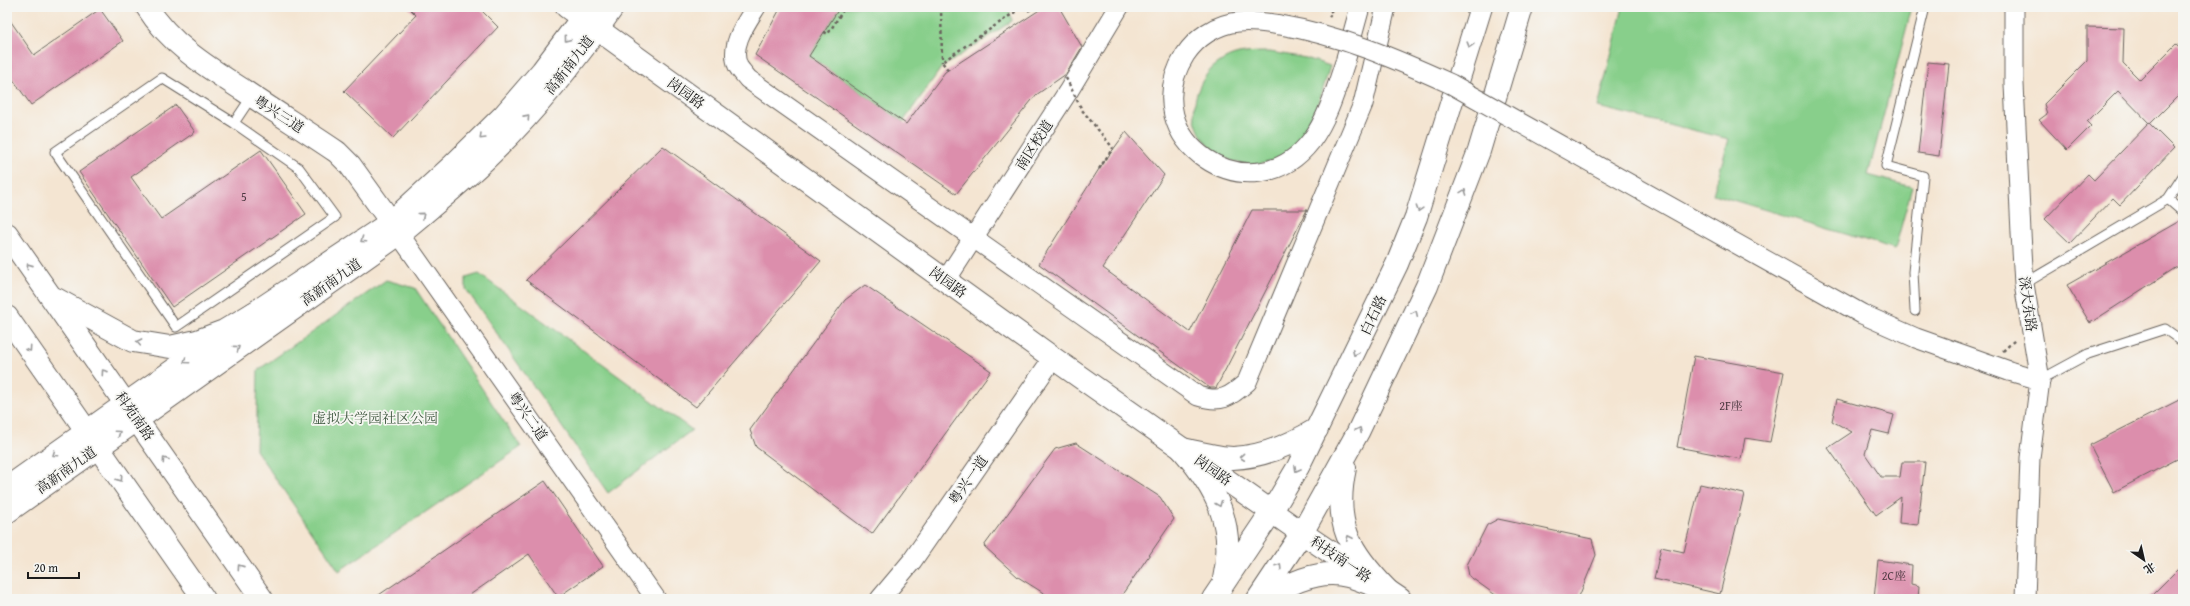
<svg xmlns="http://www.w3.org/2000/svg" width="2190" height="606" viewBox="0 0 2190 606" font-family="'Gentium Book Plus','Noto Serif SC',serif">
  <rect width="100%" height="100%" fill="#f6f6f2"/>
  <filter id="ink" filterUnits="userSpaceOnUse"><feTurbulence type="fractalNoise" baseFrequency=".025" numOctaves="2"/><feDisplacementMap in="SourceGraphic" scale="8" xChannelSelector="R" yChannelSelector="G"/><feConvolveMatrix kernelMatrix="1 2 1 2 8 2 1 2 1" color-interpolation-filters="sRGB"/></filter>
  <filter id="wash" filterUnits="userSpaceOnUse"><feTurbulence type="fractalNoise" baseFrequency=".012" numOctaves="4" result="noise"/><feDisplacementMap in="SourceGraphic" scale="16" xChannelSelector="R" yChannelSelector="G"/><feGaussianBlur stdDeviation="0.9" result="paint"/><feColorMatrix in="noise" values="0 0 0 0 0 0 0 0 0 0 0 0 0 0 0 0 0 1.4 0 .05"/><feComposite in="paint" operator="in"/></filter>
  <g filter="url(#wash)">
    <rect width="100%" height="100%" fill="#f4e5d2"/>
    <g fill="#88cf8b" stroke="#527654">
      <polygon points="840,7 1009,7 1012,21 941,68 903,122 809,56"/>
      <polygon points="1623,7 1912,7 1868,175 1912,187 1895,249 1713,194 1729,139 1598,107"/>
      <path d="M1270,52l36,6 24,8c-8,27 -16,54 -34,77 -44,53 -129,-1 -93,-63 7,-13 22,-23 36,-26 10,-2 21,-2 31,-2z"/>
      <polygon points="479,274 692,430 608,493 466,289 466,278"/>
      <polygon points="386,280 415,288 521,447 339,571 256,450 258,370"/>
    </g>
    <g id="blocks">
      <g fill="#dc8eac">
        <polygon points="408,7 478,7 498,27 393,138 344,91 416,15"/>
        <polygon points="781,7 840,7 809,56 906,124 945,72 1044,7 1059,7 1082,47 1066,74 1036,95 956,194 755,55"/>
        <polygon points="100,9 123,41 31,105 7,71 7,16 34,55"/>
        <polygon points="2087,27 2124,28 2123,63 2140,80 2176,44 2183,50 2183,91 2150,124 2118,91 2087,122 2091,126 2067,150 2039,120 2047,114 2044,104 2087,61"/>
        <polygon points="1928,62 1949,64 1939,156 1918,153"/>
        <polygon points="176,105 195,132 131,177 161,219 261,150 306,214 172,307 79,172"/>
        <polygon points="2149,123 2174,148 2120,205 2113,198 2070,243 2045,219 2088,174 2094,180"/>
        <polygon points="1126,132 1164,175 1103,268 1190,332 1252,210 1307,210 1216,388 1210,388 1039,264 1099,169"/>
        <polygon points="663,146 821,261 696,407 526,280"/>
        <polygon points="2183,219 2183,263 2090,323 2067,285"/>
        <polygon points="865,285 991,371 872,534 756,447 750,430 845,300"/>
        <polygon points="1694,356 1784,372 1770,442 1745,438 1741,459 1677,447"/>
        <polygon points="2183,398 2183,456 2114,492 2090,445"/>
        <polygon points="1837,399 1894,415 1889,434 1872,430 1865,454 1881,477 1900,477 1902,462 1925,462 1918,525 1899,523 1901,497 1876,515 1828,448 1852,432 1832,421"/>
        <polygon points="1076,443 1160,497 1174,519 1119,599 1053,599 1018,577 984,546 1055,449"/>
        <polygon points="545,481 603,566 558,597 529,554 464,599 373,599"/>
        <polygon points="1700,484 1744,494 1720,594 1654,579 1661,547 1684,552"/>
        <polygon points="1498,519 1592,539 1596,555 1578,599 1501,599 1469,576 1467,565 1487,525"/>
        <polygon points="1878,560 1912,565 1911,584 1919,586 1918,599 1874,599"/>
        <polygon points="2183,564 2183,599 2148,599"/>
      </g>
    </g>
  </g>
  <g filter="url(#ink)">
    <use href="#blocks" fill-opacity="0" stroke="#68625c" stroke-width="1"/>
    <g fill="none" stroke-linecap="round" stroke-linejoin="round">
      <g stroke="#68625c" stroke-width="11">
        <g id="lane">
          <polyline points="234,123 299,168 335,217 176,327 55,152 162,78 234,123 252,96"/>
          <polyline points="2168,199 2183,212"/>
          <polyline points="2024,284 2168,199 2183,176"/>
          <polyline points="1915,311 1913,272 1923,176 1886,166 1925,7"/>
          <polyline points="2040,380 2088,354 2165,329 2183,342"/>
        </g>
      </g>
      <g stroke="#68625c" stroke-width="21">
        <g id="street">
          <path d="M756,7c-10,16 -27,39 -18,59 2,4 7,9 10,13l450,317c23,7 31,2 49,-14l116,-278 23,-97"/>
          <polyline points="2014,7 2014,84 2021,233 2024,284 2040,380 2030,458 2025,599"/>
          <polyline points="1346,58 1360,7"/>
          <polyline points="399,234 656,599"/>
          <polyline points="946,280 1069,90 1119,7"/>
          <polyline points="2009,371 2040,380"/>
          <polyline points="880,599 912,561 1053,358"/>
        </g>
      </g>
      <g stroke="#68625c" stroke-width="24">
        <g id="secondary">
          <path d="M147,7c23,37 60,60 96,83 31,21 63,41 94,62l13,13 49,68"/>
          <polyline points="567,7 1053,358 1302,533 1400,599"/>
          <polyline points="7,488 254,313 391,222 453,165 504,115 542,71 590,7"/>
          <path d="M7,512l392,-278c32,-27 65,-53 94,-82 45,-44 84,-93 120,-145"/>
        </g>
      </g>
      <g stroke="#68625c" stroke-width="24">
        <g id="primary">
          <polyline points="7,234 262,599"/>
          <polyline points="56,299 133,341 170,347 197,341 224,331 254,313"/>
          <polyline points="7,317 204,599"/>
          <path d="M1182,449c34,39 54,76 42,130"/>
          <path d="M1182,449c16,3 35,9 51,9 30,-1 59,-14 84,-29"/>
          <path d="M1345,468c-12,56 4,83 43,123"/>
          <polyline points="1213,599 1272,511 1298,467 1397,264 1416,217 1481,7"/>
          <polyline points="1258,599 1302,533 1358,432 1427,286 1479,151 1522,7"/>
          <path d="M1266,599c23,-16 53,-30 82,-23 12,3 24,9 36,13"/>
        </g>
      </g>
      <g stroke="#68625c" stroke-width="2.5" stroke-dasharray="3 3" stroke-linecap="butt">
        <polyline points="941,7 942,62"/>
        <polyline points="1025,7 1026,11 1036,8"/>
        <polyline points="824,32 828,34 845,7"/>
        <polyline points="948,70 942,62 1018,10 1017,7"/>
        <polyline points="1099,169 1113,148"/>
      </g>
      <use href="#lane" stroke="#fff" stroke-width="9"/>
      <use href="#street" stroke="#fff" stroke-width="19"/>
      <use href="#secondary" stroke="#fff" stroke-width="22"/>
      <use href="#primary" stroke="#fff" stroke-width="22"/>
      <g stroke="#68625c" stroke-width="21" stroke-linecap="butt">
        <path id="street-bridge" d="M1345,62c-9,27 -17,56 -34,79 -60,78 -179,-2 -126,-86 11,-17 31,-31 53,-33 14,-2 28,1 42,3 60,10 116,34 171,59l411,230 54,24 93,33"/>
      </g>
      <g stroke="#68625c" stroke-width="2.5" stroke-dasharray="3 3" stroke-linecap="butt">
        <polyline points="1329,17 1332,13 1329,7"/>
        <polyline points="1066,78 1082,110 1113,148"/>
        <polyline points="2003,351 2015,340"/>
      </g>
      <use href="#street-bridge" stroke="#fff" stroke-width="19"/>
    </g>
    <defs><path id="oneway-chevron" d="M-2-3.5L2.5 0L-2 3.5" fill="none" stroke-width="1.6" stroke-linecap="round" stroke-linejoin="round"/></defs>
    <g stroke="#999">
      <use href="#oneway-chevron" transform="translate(567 39) rotate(127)"/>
      <use href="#oneway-chevron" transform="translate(1470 45) rotate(106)"/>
      <use href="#oneway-chevron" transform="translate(527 117) rotate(-48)"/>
      <use href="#oneway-chevron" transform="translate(482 137) rotate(135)"/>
      <use href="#oneway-chevron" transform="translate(1464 192) rotate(-70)"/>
      <use href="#oneway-chevron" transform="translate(1419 209) rotate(108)"/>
      <use href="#oneway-chevron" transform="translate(422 215) rotate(-40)"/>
      <use href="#oneway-chevron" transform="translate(363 240) rotate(146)"/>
      <use href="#oneway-chevron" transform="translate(29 266) rotate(-125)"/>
      <use href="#oneway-chevron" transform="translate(1415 313) rotate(-66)"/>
      <use href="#oneway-chevron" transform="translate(139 342) rotate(-169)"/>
      <use href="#oneway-chevron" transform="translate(237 348) rotate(-36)"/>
      <use href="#oneway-chevron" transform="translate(29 349) rotate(55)"/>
      <use href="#oneway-chevron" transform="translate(1355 353) rotate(115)"/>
      <use href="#oneway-chevron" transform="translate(186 361) rotate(145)"/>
      <use href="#oneway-chevron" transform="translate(104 372) rotate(-125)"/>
      <use href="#oneway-chevron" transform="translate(1359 430) rotate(-63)"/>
      <use href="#oneway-chevron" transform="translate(118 433) rotate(-35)"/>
      <use href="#oneway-chevron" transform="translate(55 454) rotate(145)"/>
      <use href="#oneway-chevron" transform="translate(1242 457) rotate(174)"/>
      <use href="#oneway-chevron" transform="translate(165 460) rotate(-125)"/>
      <use href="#oneway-chevron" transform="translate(1297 469) rotate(119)"/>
      <use href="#oneway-chevron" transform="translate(120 479) rotate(55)"/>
      <use href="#oneway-chevron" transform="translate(1219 504) rotate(68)"/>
      <use href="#oneway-chevron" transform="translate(1349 538) rotate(-115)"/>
      <use href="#oneway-chevron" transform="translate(1279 566) rotate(-57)"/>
      <use href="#oneway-chevron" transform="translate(240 567) rotate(-125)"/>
    </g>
  </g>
  <g text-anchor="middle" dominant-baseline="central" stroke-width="3.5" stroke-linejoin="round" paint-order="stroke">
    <g font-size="12" fill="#4c3840">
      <text x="244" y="196">5</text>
      <text x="1731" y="405">2F座</text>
      <text x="1894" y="575">2C座</text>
    </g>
    <g font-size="14" fill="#1c1c1c" stroke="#f6f6f2">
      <text transform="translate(569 65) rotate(-52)">高新南九道</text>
      <text transform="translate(686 93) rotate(36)">岗园路</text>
      <text transform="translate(279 114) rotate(33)">粤兴三道</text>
      <text transform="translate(1034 145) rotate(-57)">南区校道</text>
      <text transform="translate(331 282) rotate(-35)">高新南九道</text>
      <text transform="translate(948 282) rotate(36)">岗园路</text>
      <text transform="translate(2028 304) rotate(82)">深大东路</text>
      <text transform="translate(1373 315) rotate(-65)">白石路</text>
      <text transform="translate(135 416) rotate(55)">科苑南路</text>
      <text transform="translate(528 416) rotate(55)">粤兴二道</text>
      <text transform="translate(66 470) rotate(-35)">高新南九道</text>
      <text transform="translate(1213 470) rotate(35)">岗园路</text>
      <text transform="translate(968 480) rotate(-55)">粤兴一道</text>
      <text transform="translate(1341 559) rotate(34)">科技南一路</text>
    </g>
    <g font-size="14" fill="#425b43" stroke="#f6f6f2">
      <text x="375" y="418">虚拟大学园社区公园</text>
    </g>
  </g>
  <rect width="2190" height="606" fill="none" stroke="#f6f6f2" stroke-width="24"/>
  <g transform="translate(2144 560) rotate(146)" stroke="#f6f6f2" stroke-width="3" paint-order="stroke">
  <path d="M0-3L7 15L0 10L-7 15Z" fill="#1c1c1c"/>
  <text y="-6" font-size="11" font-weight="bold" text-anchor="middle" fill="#1c1c1c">北</text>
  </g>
  <path d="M28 572v6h51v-6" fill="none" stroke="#1c1c1c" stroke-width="2"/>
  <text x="34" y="572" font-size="12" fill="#1c1c1c" stroke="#f6f6f2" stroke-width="3" paint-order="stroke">20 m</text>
</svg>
